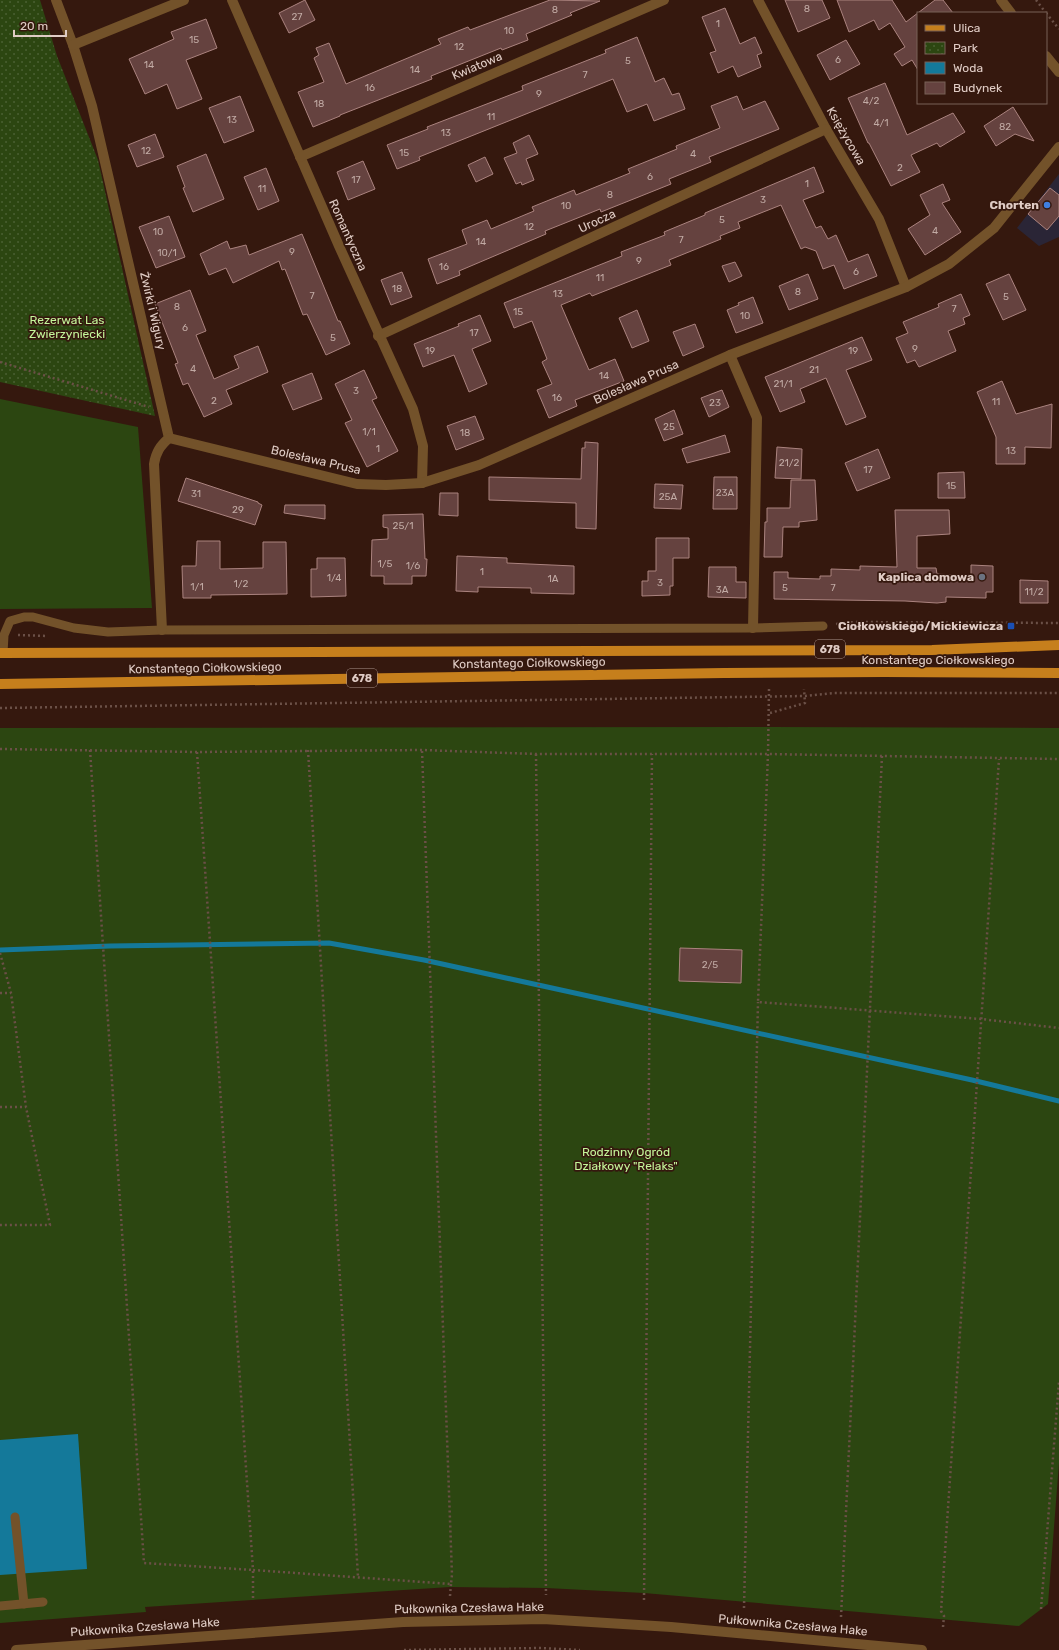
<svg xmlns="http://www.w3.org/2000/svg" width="1059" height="1650" viewBox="0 0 1059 1650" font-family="Rubik,sans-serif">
  <defs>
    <pattern id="park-dots" width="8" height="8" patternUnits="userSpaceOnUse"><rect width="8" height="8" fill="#2c4611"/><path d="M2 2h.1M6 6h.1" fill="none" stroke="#4a6032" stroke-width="1.8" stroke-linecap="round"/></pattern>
  </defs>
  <rect width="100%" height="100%" fill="#35180e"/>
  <polygon fill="#2a2536" points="1059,174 1059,237 1039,246 1017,228"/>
  <g fill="#2c4611">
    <polygon points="0,399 138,427 152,608 0,609"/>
    <polygon points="769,727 1059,728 1059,1463 1048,1604 1019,1626 644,1593 546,1588 450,1587 145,1607 146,1612 0,1623 0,728"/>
  </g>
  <polygon fill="url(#park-dots)" points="0,0 40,0 57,56 98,160 155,416 0,382"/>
  <polygon fill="#14799a" points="78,1434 87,1569 0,1575 0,1440"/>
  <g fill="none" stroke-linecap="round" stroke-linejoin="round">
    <polyline stroke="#14799a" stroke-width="5" points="0,950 110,946 329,943 424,960 972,1080 1059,1101"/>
  </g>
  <g fill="#65423f" stroke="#ab837f">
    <polygon points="305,0 315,20 289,33 279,13"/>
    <polygon points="550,0 600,1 570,13 572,15 526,34 528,40 502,50 501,48 431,76 432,79 340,115 340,116 313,127 298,92 324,82 314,58 319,55 316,48 329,43 346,84 441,44 438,39 468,27 470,30"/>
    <polygon points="785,0 822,0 830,18 798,32"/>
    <polygon points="837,0 892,0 906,22 935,0 943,0 953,13 918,13 918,70 912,60 902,66 894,54 905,47 890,23 879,30 874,20 849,32"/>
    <polygon points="725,8 740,44 755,37 762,53 757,55 761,67 738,77 733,66 718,73 710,53 716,51 702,17"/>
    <polygon points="206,19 217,48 186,60 202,99 177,109 167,84 145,94 129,59 174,39 171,32"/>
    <polygon points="637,37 655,82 664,78 672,95 679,93 685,109 654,121 647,104 627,112 613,79 419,157 420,160 397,169 387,145 428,129 427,127 523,90 522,86 606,53 605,50"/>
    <polygon points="846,40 860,64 830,80 817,55"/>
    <polygon points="885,83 907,135 953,113 965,132 940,147 937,143 911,155 920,172 891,186 869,143 868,143 848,98"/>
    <polygon points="240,96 254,131 224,143 209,108"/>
    <polygon points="737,96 743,110 765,101 779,129 709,157 711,162 669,179 671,184 601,212 600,209 545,231 546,234 459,271 460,275 437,284 428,259 467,244 462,230 487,220 491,229 534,211 532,207 574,190 576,195 630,173 628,169 677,149 676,146 720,128 711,106"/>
    <polygon points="1013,107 1034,141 1015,134 996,146 984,126"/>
    <polygon points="155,134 164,157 137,167 128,145"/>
    <polygon points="529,135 538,154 526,159 534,180 522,185 521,182 516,184 504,158 517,153 513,143"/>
    <polygon points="206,154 224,199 193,212 183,188 185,187 177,166"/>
    <polygon points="485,157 493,174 476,182 468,165"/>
    <polygon points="363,161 375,189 348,200 337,172"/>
    <polygon points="814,167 824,192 803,200 816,228 821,226 828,239 836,235 848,262 868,254 877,276 844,289 834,265 823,269 816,251 805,247 801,249 781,205 738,222 740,228 720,236 721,239 669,260 671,265 592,296 590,293 561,305 589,370 615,359 624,381 575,400 577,406 549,418 537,390 552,384 542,362 547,359 532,321 514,328 504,303 622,256 621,252 665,235 664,232 705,215 705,213"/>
    <polygon points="266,168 279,201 258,210 244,177"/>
    <polygon points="943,184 950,200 942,203 961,232 925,255 908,229 930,215 920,195"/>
    <polygon points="1050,188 1059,195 1059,216 1047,230 1028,214"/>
    <polygon points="169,216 185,257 156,268 139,227"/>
    <polygon points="302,234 338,321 340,321 350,344 326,355 307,314 303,315 285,269 282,270 279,261 233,283 226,268 209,275 200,254 227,241 230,249 246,245 249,255"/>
    <polygon points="735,262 742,276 729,282 722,266"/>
    <polygon points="402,272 412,297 391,305 381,280"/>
    <polygon points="808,274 818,299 789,310 779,286"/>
    <polygon points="1009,274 1026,310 1003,320 986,284"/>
    <polygon points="190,290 206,331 196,335 214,379 239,368 234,356 258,346 268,372 226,390 232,404 204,417 188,383 183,385 175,364 178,363 155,304"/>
    <polygon points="961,294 970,315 963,318 965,324 948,331 956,351 919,367 915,360 907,363 896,338 908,333 903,322 939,307 938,304"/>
    <polygon points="753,297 763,323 736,333 727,310 739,305 738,303"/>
    <polygon points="637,310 649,341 632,348 619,318"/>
    <polygon points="480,315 491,341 472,349 487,384 469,392 454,355 423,367 414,344 459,326 458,324"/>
    <polygon points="695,324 704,347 683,356 673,332"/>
    <polygon points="862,337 872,360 846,370 866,417 846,425 826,378 800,389 805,402 780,412 765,377"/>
    <polygon points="364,370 377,398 372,400 398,451 367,467 345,423 352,420 335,384"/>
    <polygon points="312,373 322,399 293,410 282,385"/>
    <polygon points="1002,381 1016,414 1052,404 1051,448 1025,447 1025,464 996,464 996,437 977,392"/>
    <polygon points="722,390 729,407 709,417 701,398"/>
    <polygon points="674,410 683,434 664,441 655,419"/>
    <polygon points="475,416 484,439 456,450 447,426"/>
    <polygon points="725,435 730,452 687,463 682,449"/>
    <polygon points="585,442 598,443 596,529 576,528 576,503 489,500 489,477 581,479 582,448 585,448"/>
    <polygon points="777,447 802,449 801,479 775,478"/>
    <polygon points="878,449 890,478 857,491 845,463"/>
    <polygon points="964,472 965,498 938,498 938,473"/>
    <polygon points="714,477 737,477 737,509 713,509"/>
    <polygon points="186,478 258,502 258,503 262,505 255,525 178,501"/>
    <polygon points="791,480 815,480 817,520 799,522 799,527 783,527 782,557 764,557 765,522 767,522 767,508 790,508"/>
    <polygon points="655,484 683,485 681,509 654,508"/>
    <polygon points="440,493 458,493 458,516 439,515"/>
    <polygon points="285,505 325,505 325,519 284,513"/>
    <polygon points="895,510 949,510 950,534 917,536 917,568 936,568 937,574 971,576 971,565 993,566 993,592 986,592 986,598 946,597 946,602 937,603 905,601 774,599 774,572 788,572 788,578 820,579 820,576 831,576 831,569 860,570 860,566 897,567"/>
    <polygon points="423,514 425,559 427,559 426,576 412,576 412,584 384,584 384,576 371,576 372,540 388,539 388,528 383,527 383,515"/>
    <polygon points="656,538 689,538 689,558 673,558 673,586 670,586 670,595 642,596 642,581 648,581 648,571 656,571"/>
    <polygon points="197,541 220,541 220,569 263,568 263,542 286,542 287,594 211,595 211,598 183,598 182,566 196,566"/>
    <polygon points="457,556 507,558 507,563 574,566 574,594 531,593 531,588 478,587 478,592 456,591"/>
    <polygon points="317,558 345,558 346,596 311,597 311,569 317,569"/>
    <polygon points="709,567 736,567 736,582 746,582 746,598 708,597"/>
    <polygon points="1020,580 1048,581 1048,603 1020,603"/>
    <polygon points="680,948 742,950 741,983 679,981"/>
  </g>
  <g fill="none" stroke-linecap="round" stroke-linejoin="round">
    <g stroke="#6b5047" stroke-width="2.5" stroke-dasharray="2 3" stroke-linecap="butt">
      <polyline points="1036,0 1046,13"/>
      <polyline points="1046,13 1059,29"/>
      <polyline points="0,362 149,407"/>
      <polyline points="836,624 854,622 1059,623"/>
      <polyline points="18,635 47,636"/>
      <polyline points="769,689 768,754 758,1002 981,1019 1059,1028"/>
      <polyline points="0,708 805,696 834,693 1059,693"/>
      <polyline points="770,713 805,703 804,689"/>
      <polyline points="0,749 197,752 422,750 536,754 768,754 1059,759"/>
      <polyline points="90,750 144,1563 253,1570 253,1599"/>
      <polyline points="308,750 358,1577"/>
      <polyline points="197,752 253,1570 451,1584 452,1575 422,750"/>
      <polyline points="536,754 546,1595"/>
      <polyline points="0,953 11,993 26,1107 50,1225 0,1225"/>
      <polyline points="0,993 11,993"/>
      <polyline points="0,1107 26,1107"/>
      <polyline points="450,1596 451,1584"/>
      <polyline points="644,1600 652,754"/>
      <polyline points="744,1608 758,1002"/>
      <polyline points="1041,1609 1059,1382"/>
      <polyline points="841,1617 882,756"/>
      <polyline points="943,1627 944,1616 941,1611 999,759"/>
      <polyline points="404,1650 541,1648 580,1650"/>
    </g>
    <g stroke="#73522a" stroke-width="9">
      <polyline points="3,653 4,635 10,621 24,617 33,617 74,628 108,632 162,630 753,628 823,626"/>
      <polyline points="15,1517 24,1604"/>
      <polyline points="0,1606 43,1602"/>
    </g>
    <g stroke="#73522a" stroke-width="10">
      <path d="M56,0l17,45 19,61 77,332c-9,8 -13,14 -15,26l8,166"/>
      <polyline points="232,0 339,246 413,409 423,446 422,483"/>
      <polyline points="758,0 826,129 879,219 906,287"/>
      <polyline points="73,45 184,0"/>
      <polyline points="300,157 664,0"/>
      <polyline points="378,336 826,129"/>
      <polyline points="730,355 757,418 753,628"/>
      <polyline points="169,438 357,484 386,485 422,483 479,465 730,355 906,287 949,264 994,228 1059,147"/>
      <polyline points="16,1650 403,1622 543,1619 671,1627 922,1650"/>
    </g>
    <g stroke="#73522a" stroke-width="10">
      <polyline points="1001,0 1011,13"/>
      <polyline points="1046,56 1059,72"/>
    </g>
    <g stroke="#c67f1c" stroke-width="10">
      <polyline points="0,653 932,650 1059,645"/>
      <polyline points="0,684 724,673 884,672 1059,673"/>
    </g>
  </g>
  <circle fill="#3f7fe0" stroke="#35180e" stroke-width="1.5" cx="1047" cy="205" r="4"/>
  <circle fill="#6b7280" stroke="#35180e" stroke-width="1.5" cx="982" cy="577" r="4"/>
  <rect fill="#1a4fb4" stroke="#35180e" stroke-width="1.5" x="1007" y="622" width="8" height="8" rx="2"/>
  <g text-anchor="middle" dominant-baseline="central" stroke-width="3.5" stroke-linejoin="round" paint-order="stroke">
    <g font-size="10" fill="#c1aaa4">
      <text x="807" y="9">8</text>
      <text x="555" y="10">8</text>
      <text x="297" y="17">27</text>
      <text x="718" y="24">1</text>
      <text x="509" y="31">10</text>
      <text x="194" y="40">15</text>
      <text x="459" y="47">12</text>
      <text x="838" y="60">6</text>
      <text x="628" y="61">5</text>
      <text x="149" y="65">14</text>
      <text x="415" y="70">14</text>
      <text x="585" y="75">7</text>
      <text x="370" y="88">16</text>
      <text x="539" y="94">9</text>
      <text x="871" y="101">4/2</text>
      <text x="319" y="104">18</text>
      <text x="491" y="117">11</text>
      <text x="232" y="120">13</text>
      <text x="881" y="123">4/1</text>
      <text x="1005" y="127">82</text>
      <text x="446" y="133">13</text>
      <text x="146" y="151">12</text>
      <text x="404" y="153">15</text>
      <text x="693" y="154">4</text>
      <text x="900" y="168">2</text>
      <text x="650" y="177">6</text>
      <text x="356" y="180">17</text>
      <text x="807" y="184">1</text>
      <text x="262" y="189">11</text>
      <text x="610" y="195">8</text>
      <text x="763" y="200">3</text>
      <text x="566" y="206">10</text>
      <text x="722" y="220">5</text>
      <text x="529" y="227">12</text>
      <text x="935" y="231">4</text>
      <text x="158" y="232">10</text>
      <text x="681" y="240">7</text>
      <text x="481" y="242">14</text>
      <text x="292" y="252">9</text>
      <text x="167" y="253">10/1</text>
      <text x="639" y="261">9</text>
      <text x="444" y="267">16</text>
      <text x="856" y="272">6</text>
      <text x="600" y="278">11</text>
      <text x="397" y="289">18</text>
      <text x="798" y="292">8</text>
      <text x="558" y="294">13</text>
      <text x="312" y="296">7</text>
      <text x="1006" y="297">5</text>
      <text x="177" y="307">8</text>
      <text x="954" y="309">7</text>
      <text x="518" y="312">15</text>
      <text x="745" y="316">10</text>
      <text x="185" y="328">6</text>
      <text x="474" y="333">17</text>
      <text x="333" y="338">5</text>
      <text x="915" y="349">9</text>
      <text x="430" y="351">19</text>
      <text x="853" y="351">19</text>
      <text x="193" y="369">4</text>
      <text x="814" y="370">21</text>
      <text x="604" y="376">14</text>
      <text x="783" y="384">21/1</text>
      <text x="356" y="391">3</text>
      <text x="557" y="398">16</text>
      <text x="214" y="401">2</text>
      <text x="996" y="402">11</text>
      <text x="715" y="403">23</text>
      <text x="669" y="427">25</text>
      <text x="369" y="432">1/1</text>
      <text x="465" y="433">18</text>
      <text x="378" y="449">1</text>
      <text x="1011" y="451">13</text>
      <text x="789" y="463">21/2</text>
      <text x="868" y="470">17</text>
      <text x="951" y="486">15</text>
      <text x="725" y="493">23A</text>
      <text x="196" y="494">31</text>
      <text x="668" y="497">25A</text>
      <text x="238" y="510">29</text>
      <text x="403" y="526">25/1</text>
      <text x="385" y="564">1/5</text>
      <text x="413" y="566">1/6</text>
      <text x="482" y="572">1</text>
      <text x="334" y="578">1/4</text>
      <text x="553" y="579">1A</text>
      <text x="660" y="583">3</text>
      <text x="241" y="584">1/2</text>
      <text x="197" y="587">1/1</text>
      <text x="785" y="588">5</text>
      <text x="833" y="588">7</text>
      <text x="722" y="590">3A</text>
      <text x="1034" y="592">11/2</text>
      <text x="710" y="965">2/5</text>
    </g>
    <g fill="#35180e" stroke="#ad968e" stroke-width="1">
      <rect x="815" y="640" width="30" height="18" rx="3"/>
      <rect x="347" y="669" width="30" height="18" rx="3"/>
    </g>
    <g font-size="11" font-weight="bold" fill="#e0ccc5">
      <text x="830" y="649">678</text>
      <text x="362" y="678">678</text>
    </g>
    <g font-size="12" fill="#e0ccc5" stroke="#35180e">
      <text transform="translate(477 66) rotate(-23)">Kwiatowa</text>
      <text transform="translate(846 136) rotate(60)">Księżycowa</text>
      <text transform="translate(597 221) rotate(-25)">Urocza</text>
      <text transform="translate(348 235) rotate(66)">Romantyczna</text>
      <text transform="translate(153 311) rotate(77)">Żwirki i Wigury</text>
      <text transform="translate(636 382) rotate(-24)">Bolesława Prusa</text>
      <text transform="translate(316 460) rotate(13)">Bolesława Prusa</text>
      <text x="938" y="660">Konstantego Ciołkowskiego</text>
      <text transform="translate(529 663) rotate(-1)">Konstantego Ciołkowskiego</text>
      <text transform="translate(205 668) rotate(-1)">Konstantego Ciołkowskiego</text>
      <text transform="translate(469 1608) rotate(-1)">Pułkownika Czesława Hake</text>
      <text transform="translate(793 1625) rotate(5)">Pułkownika Czesława Hake</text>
      <text transform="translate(145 1627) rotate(-4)">Pułkownika Czesława Hake</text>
    </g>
    <g font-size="12" font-weight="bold" fill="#e0ccc5" stroke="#35180e" text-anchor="end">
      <text x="1039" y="205">Chorten</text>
      <text x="974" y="577">Kaplica domowa</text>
      <text x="1003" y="626">Ciołkowskiego/Mickiewicza</text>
    </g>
    <g font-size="12" fill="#c4f69a" stroke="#35180e">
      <text x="67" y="320">Rezerwat Las<tspan x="67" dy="14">Zwierzyniecki</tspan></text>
      <text x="626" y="1152">Rodzinny Ogród<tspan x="626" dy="14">Działkowy "Relaks"</tspan></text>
    </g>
  </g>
  <rect x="917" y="12" width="130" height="92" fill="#35180e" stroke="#796057"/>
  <rect x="925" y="25" width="20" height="6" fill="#c67f1c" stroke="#796057"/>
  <text x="953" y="32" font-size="12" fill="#e0ccc5">Ulica</text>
  <rect x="925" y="42" width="20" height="12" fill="url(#park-dots)" stroke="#796057"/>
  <text x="953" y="52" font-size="12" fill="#e0ccc5">Park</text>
  <rect x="925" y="62" width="20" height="12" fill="#14799a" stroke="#796057"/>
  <text x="953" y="72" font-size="12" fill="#e0ccc5">Woda</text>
  <rect x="925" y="82" width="20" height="12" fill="#65423f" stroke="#796057"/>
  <text x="953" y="92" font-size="12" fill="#e0ccc5">Budynek</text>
  <path d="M14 30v6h52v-6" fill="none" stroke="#e0ccc5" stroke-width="2"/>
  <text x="20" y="30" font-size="12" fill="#e0ccc5" stroke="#35180e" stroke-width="3" paint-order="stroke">20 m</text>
</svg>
